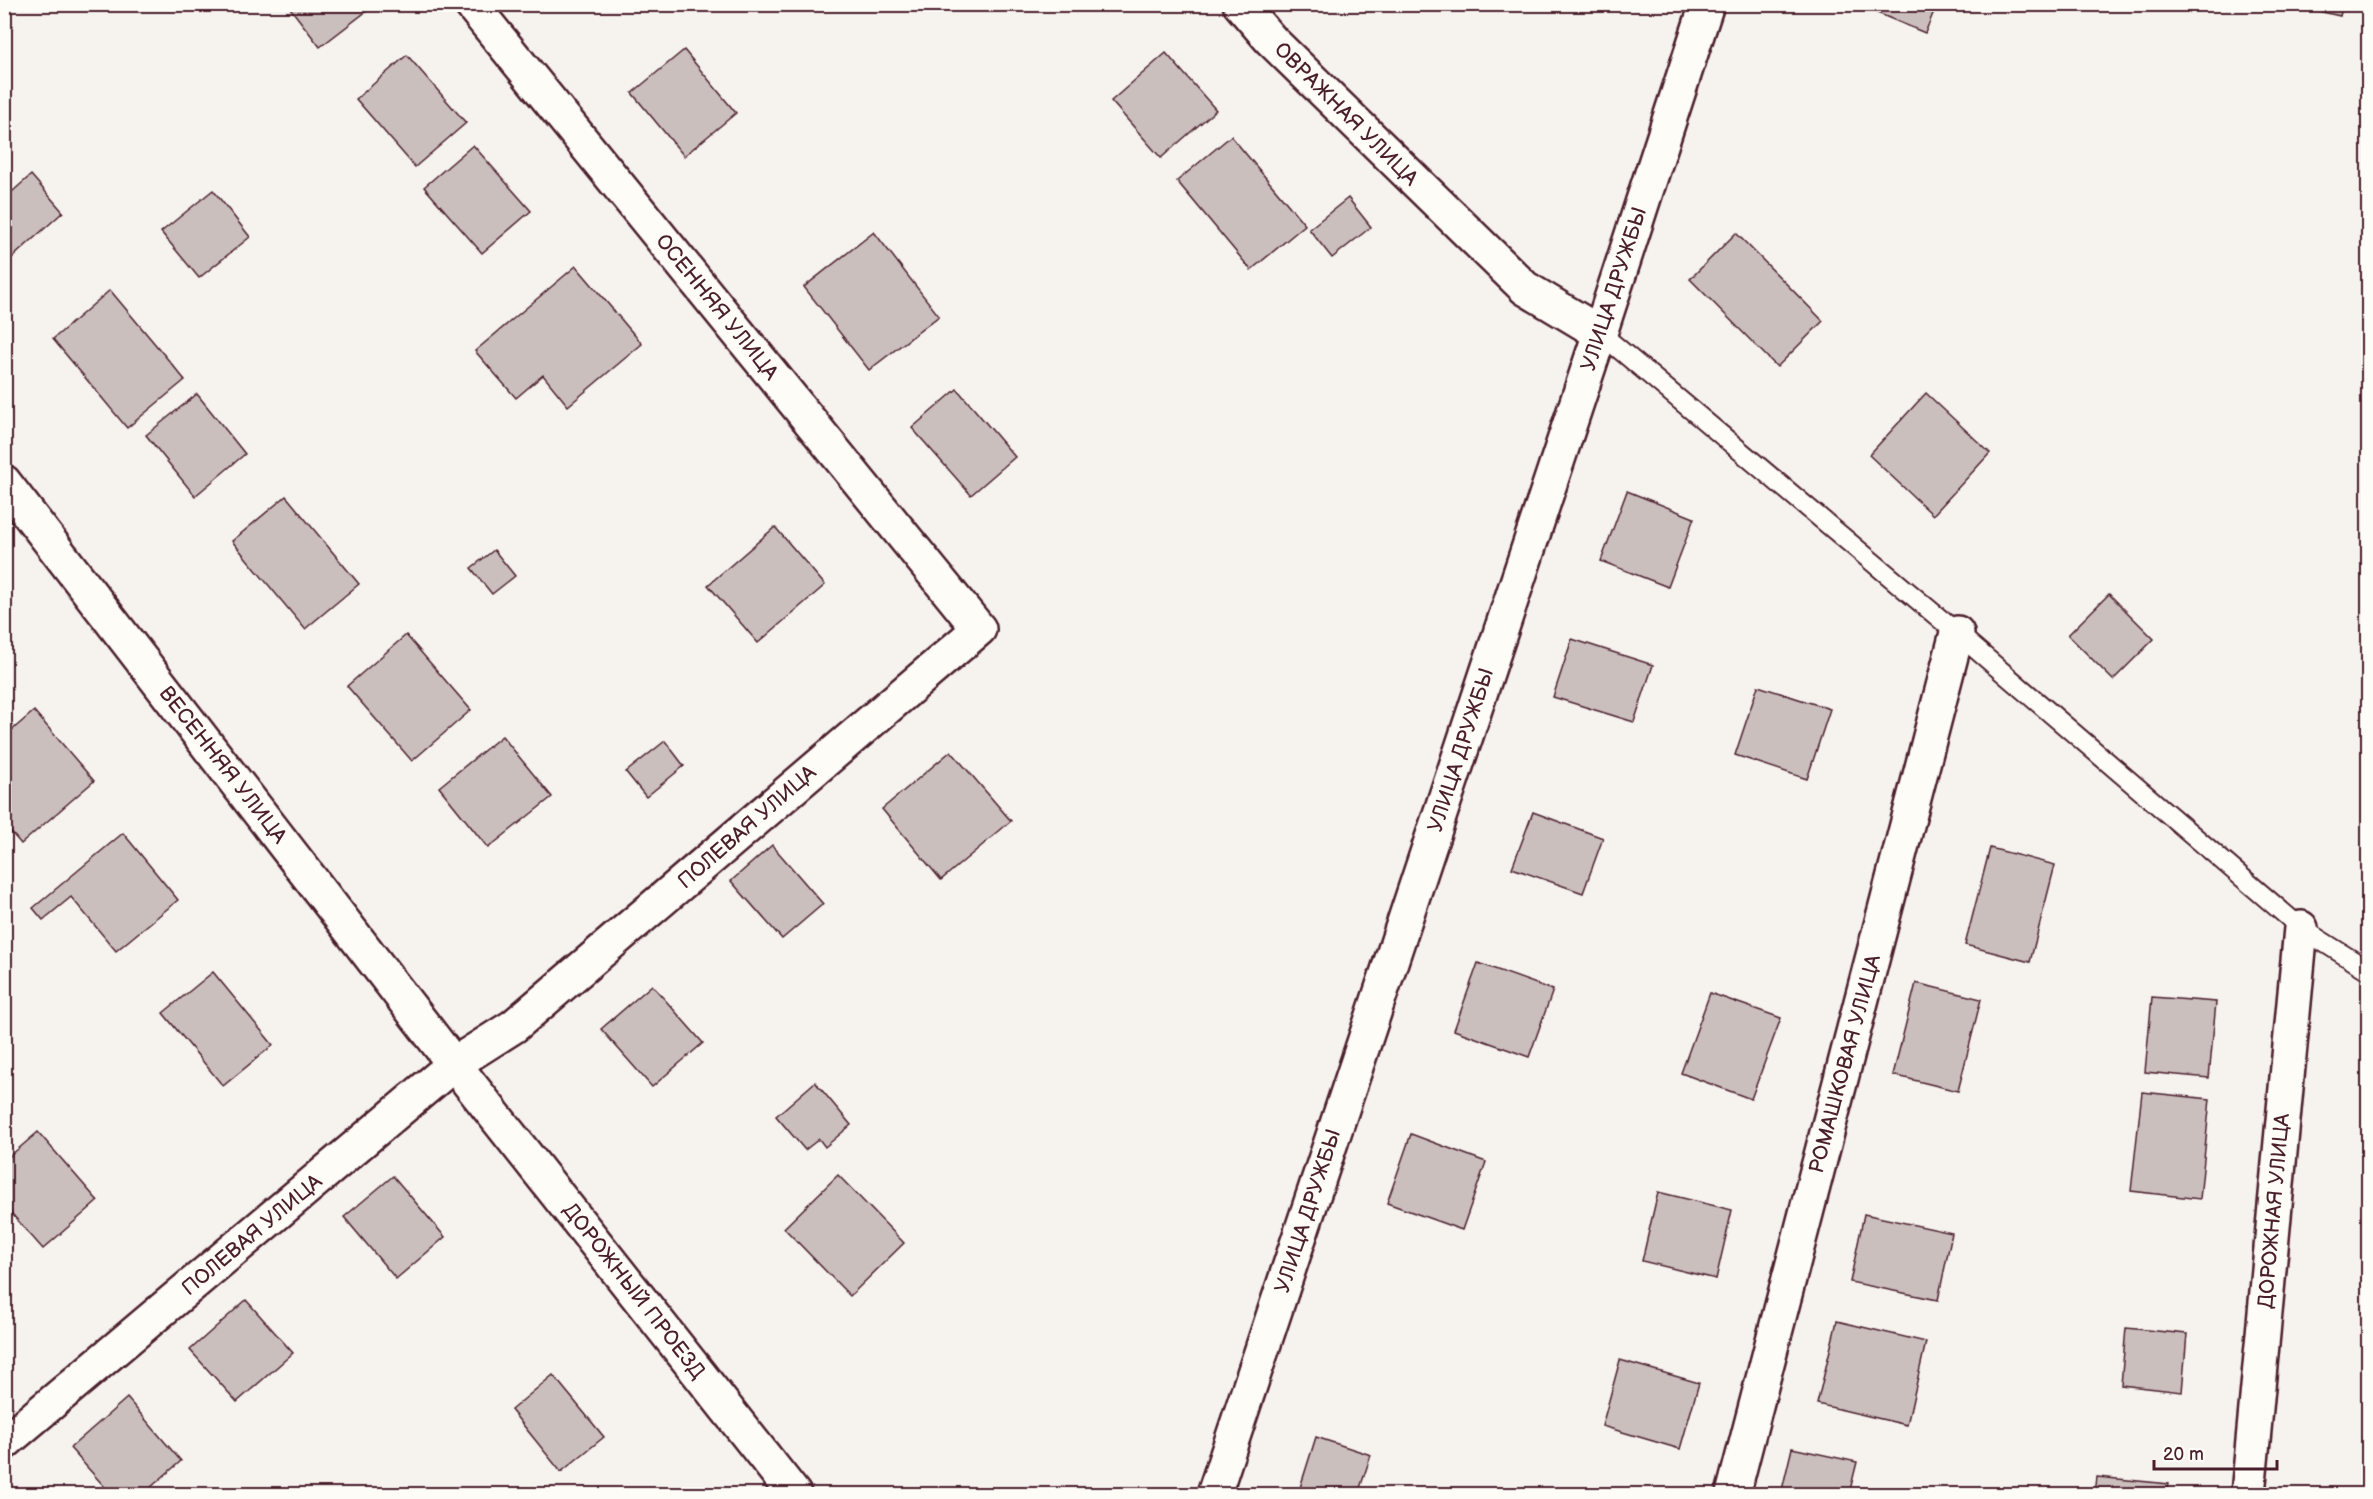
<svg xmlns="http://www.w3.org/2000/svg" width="2373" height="1499" viewBox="0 0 2373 1499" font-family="'Balsamiq Sans',sans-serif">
  <rect width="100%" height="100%" fill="#f6f3ef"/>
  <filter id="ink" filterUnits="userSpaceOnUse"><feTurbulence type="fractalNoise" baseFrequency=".0167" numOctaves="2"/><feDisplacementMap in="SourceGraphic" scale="12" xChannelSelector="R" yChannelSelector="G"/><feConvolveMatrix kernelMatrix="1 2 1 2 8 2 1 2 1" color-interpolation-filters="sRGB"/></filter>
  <g filter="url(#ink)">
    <g fill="#cbbfbe" stroke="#4a1f2b" stroke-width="1.5">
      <polygon points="287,4 370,4 372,7 320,47"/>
      <polygon points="1864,4 1937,4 1925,33 1863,7"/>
      <polygon points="2288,4 2343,4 2340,16"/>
      <polygon points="684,50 736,113 684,156 632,93"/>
      <polygon points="1166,53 1216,110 1161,158 1111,101"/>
      <polygon points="407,55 466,123 415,167 356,99"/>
      <polygon points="1231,136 1305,225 1251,270 1177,181"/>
      <polygon points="473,145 531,211 482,253 424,187"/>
      <polygon points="31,175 63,212 4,265 4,199"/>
      <polygon points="213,190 250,237 199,278 161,232"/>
      <polygon points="1348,198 1371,227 1332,258 1309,229"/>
      <polygon points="874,232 939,316 869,370 804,287"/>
      <polygon points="1736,233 1823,321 1777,367 1690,279"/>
      <polygon points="576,266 642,344 568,406 543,375 516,398 475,351"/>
      <polygon points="110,290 185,380 127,428 53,339"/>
      <polygon points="957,389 1015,457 971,495 912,428"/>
      <polygon points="1926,393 1990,453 1933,515 1869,455"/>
      <polygon points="197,394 245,454 195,496 146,435"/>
      <polygon points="1627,491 1694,518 1668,587 1601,561"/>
      <polygon points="286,496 359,584 305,629 232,541"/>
      <polygon points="775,527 825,585 758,643 708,585"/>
      <polygon points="494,550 515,576 492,594 471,568"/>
      <polygon points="2109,594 2154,639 2113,680 2068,635"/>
      <polygon points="406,635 471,710 412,761 347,686"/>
      <polygon points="1572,639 1653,665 1634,722 1553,697"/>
      <polygon points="1758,686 1830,709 1807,779 1735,755"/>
      <polygon points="34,711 94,781 21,844 4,824 4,737"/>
      <polygon points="502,736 552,797 488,848 439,787"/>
      <polygon points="665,741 684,766 646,797 626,772"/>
      <polygon points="951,751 1011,821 941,880 882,809"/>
      <polygon points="1533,812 1603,838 1583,893 1512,868"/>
      <polygon points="123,833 178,900 116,951 71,897 43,920 33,908"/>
      <polygon points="772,845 823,904 782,939 731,881"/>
      <polygon points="1990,848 2055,865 2030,962 1965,945"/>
      <polygon points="1478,963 1553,990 1529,1057 1454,1030"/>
      <polygon points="213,972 273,1045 223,1086 163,1013"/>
      <polygon points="1916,983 1981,999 1958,1091 1893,1075"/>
      <polygon points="652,985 703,1043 652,1087 601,1029"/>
      <polygon points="1710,993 1781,1018 1751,1099 1681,1073"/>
      <polygon points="2152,997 2216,1002 2209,1078 2145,1072"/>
      <polygon points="815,1082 851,1125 825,1147 819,1139 805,1150 776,1116"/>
      <polygon points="2142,1092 2210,1099 2200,1199 2131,1191"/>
      <polygon points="38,1132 98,1201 43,1249 4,1205 4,1161"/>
      <polygon points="1411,1134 1486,1162 1462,1230 1387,1203"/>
      <polygon points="838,1175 904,1243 850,1296 784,1228"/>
      <polygon points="393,1176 445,1237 396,1279 344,1217"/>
      <polygon points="1658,1192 1732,1210 1716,1279 1642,1261"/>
      <polygon points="1864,1214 1952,1233 1938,1300 1850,1282"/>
      <polygon points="246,1300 293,1353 237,1402 190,1350"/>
      <polygon points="1837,1321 1926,1342 1907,1425 1817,1404"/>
      <polygon points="2126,1328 2187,1334 2182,1392 2121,1385"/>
      <polygon points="1620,1360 1699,1383 1680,1449 1602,1426"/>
      <polygon points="553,1375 604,1437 561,1472 511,1410"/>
      <polygon points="127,1398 181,1461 143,1494 111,1494 70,1448"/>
      <polygon points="1316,1437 1371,1455 1358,1494 1298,1494"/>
      <polygon points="1792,1448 1857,1462 1849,1494 1781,1494"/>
      <polygon points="2097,1477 2169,1484 2167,1494 2095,1494"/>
    </g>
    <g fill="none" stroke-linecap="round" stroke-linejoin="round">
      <g stroke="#4a1f2b" stroke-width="22">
        <polyline id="lane" points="1600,333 1957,633 2301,928 2368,970"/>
      </g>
      <g stroke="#4a1f2b" stroke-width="38">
        <g id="street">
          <polyline points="1240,4 1271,40 1525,288 1600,333"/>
          <polyline points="4,482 442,1049 794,1494"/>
          <polyline points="4,1443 454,1064 514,1026 979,629 471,4"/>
          <polyline points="1214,1494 1600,333 1707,4"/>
          <polyline points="1733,1494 1957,633"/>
          <polyline points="2248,1494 2301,928"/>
        </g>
      </g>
      <use href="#lane" stroke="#fdfcf7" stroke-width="18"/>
      <use href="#street" stroke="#fdfcf7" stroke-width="33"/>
    </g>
  </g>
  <g text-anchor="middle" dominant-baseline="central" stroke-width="4.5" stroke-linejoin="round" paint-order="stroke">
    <g font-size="21" fill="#4a1f2b" stroke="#fdfcf7">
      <text transform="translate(1346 114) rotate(45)">ОВРАЖНАЯ УЛИЦА</text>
      <text transform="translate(1614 289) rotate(-72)">УЛИЦА ДРУЖБЫ</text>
      <text transform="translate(717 307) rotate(51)">ОСЕННЯЯ УЛИЦА</text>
      <text transform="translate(1461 750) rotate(-72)">УЛИЦА ДРУЖБЫ</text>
      <text transform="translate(223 765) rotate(52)">ВЕСЕННЯЯ УЛИЦА</text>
      <text transform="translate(747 827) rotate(-41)">ПОЛЕВАЯ УЛИЦА</text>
      <text transform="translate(1845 1064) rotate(-75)">РОМАШКОВАЯ УЛИЦА</text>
      <text transform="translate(1308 1211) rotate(-72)">УЛИЦА ДРУЖБЫ</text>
      <text transform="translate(2274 1211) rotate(-85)">ДОРОЖНАЯ УЛИЦА</text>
      <text transform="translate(252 1235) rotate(-40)">ПОЛЕВАЯ УЛИЦА</text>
      <text transform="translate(634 1291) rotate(52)">ДОРОЖНЫЙ ПРОЕЗД</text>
    </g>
  </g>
  <rect width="2373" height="1499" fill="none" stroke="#fdfcf7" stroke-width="24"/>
  <rect x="12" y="12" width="2349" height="1475" fill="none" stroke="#4a1f2b" stroke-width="2" filter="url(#ink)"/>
  <path d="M2154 1460v9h123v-9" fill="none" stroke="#4a1f2b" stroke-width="3"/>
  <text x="2163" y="1460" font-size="18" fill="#4a1f2b" stroke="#fdfcf7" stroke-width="4.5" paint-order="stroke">20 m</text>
</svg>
